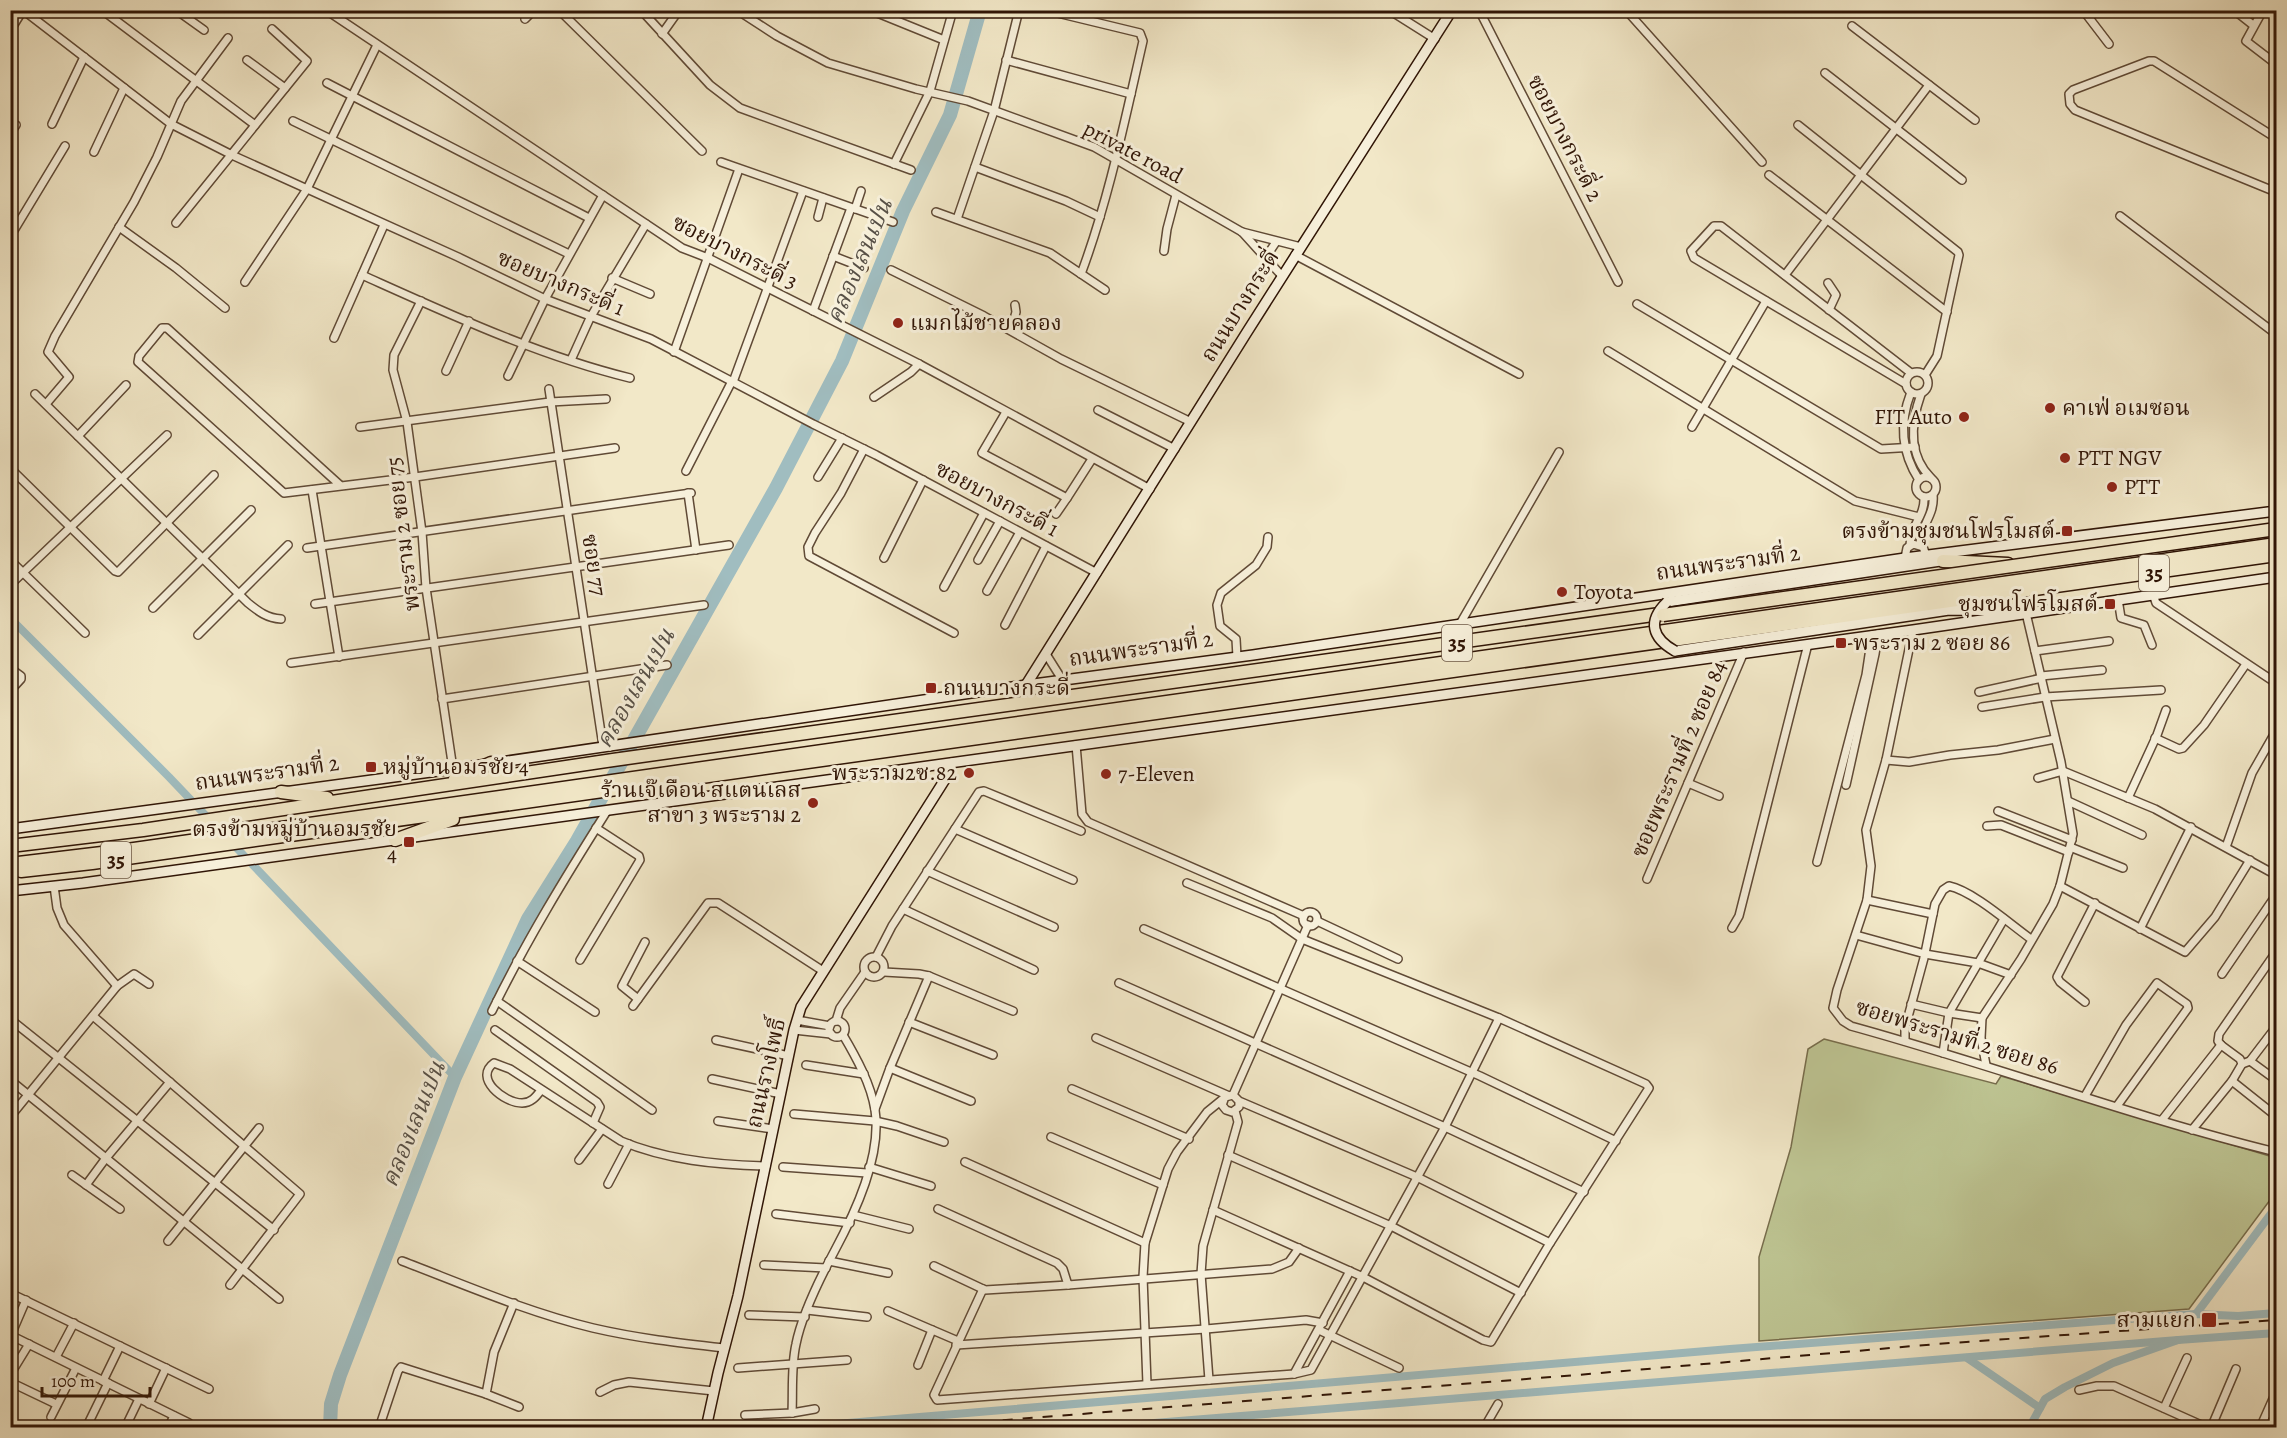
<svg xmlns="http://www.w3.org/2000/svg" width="2287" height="1438" viewBox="0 0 2287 1438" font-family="Alegreya,'Noto Serif Thai',serif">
  <rect width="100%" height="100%" fill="#f2e8c8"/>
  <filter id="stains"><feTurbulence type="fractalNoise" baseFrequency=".00333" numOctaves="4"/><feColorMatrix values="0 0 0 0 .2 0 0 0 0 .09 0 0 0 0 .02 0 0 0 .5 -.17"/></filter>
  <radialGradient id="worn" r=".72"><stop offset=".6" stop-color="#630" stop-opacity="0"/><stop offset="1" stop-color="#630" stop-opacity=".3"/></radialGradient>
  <polygon fill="#bec593" stroke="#776d4c" stroke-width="1.5" points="1824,1039 1996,1084 2001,1076 2273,1157 2276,1159 2276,1192 2189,1309 1759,1341 1759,1257 1791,1147 1808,1049"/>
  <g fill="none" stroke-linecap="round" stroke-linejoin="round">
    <g stroke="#a0bdc0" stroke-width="8">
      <polyline points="10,618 169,777 455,1077"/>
      <polyline points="2196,1314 2276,1207"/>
      <polyline points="1967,1358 2040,1408"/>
      <polyline points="788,1428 1730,1349 2196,1314 2238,1316 2276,1313"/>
      <polyline points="1092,1428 2178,1340"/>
      <polyline points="2029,1428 2045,1399 2065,1387 2113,1363 2178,1340 2276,1333"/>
    </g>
    <polyline stroke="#a0bdc0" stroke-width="14" points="330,1428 331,1404 340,1375 455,1077 528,919 577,841 776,488 842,361 903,211 950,115 980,10"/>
    <g stroke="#604a36" stroke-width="10">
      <g id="street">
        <polyline points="23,10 171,124 234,156 458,257 545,299 651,339 813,424 876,455 1097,573"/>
        <polyline points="102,10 255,125"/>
        <polyline points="176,10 204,30"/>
        <polyline points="326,10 682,248 708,258 919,364 1150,489"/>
        <polyline points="559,10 702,151"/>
        <polyline points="641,10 710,85 740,108 911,170"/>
        <polyline points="737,10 777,36 828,63 916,89 968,101 1094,147 1242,232 1282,276"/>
        <polyline points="870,10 944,40"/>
        <path d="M1045,10l95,23 3,8c-18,78 -34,158 -62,233"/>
        <polyline points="1389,10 1435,39"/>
        <polyline points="1479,10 1618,282"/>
        <polyline points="1626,10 1762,162"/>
        <polyline points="1738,10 1738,11"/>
        <polyline points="2083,10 2109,44"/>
        <polyline points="2234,10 2253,25"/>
        <polyline points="2263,10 2246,41 2276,64"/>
        <polyline points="525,19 534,10"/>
        <polyline points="1852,26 1975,120"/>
        <polyline points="10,31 23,10"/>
        <polyline points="662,34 679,10"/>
        <polyline points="247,60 285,88"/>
        <polyline points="1006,60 1131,94"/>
        <polyline points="1825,73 1962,180"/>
        <polyline points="327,83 589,218"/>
        <polyline points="293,121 569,254"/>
        <polyline points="52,124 84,57"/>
        <polyline points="1798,125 1958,252 1959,255 1937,356 1925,375"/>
        <polyline points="10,134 16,125"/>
        <polyline points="2276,138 2154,61 2149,61 2073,90 2069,94 2070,104 2075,110 2276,192"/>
        <polyline points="94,152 124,88"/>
        <polyline points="721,162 893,222"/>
        <polyline points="894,164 930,91 953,10"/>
        <polyline points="975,167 1066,201 1100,217"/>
        <polyline points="1769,175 1947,312"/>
        <polyline points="855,209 861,191"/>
        <polyline points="936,212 1050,253 1105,290"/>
        <polyline points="2120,216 2276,334"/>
        <polyline points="818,217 823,198"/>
        <polyline points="957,219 994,111 1019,10"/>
        <polyline points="176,223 307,61 272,29"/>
        <polyline points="119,227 176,268 225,308"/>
        <polyline points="1242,232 1301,247"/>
        <polyline points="10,237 65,146"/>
        <polyline points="1164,251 1167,229 1176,195"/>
        <polyline points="1295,255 1519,374"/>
        <polyline points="833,256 864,268"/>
        <polyline points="1266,257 1276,242"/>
        <polyline points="891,270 984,316 1061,359 1191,422"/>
        <path d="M362,275c87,39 175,80 268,103"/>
        <polyline points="1785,275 1929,85"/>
        <polyline points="612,278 650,294"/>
        <polyline points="245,282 307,189 377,45"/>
        <polyline points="1828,283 1836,295 1829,310"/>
        <polyline points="421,301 394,355 393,370 407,422 422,532 426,588 453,769"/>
        <polyline points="1637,304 1881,449 1915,447"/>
        <polyline points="813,311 851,208"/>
        <polyline points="1011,330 1016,312 1015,305"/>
        <polyline points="334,338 384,225"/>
        <polyline points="1608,351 1855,501 1919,517"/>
        <polyline points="674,352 739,169"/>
        <polyline points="571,360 590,318 646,224"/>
        <polyline points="446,371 469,321"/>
        <circle cx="1917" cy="383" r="11"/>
        <polyline points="508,376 545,299 603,195"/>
        <polyline points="733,382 803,191"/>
        <polyline points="1906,384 1694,258 1691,251 1714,226 1721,226 1911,373"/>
        <polyline points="549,389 603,746"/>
        <path d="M1911,392c-12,31 -10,60 8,88"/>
        <path d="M35,394l213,209c11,9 19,15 33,16"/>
        <path d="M1921,394c-10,28 -13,61 10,84"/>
        <polyline points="874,397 911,372 919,364"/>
        <polyline points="46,404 69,377 48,352 55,336 134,202 157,157 181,101 228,38"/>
        <polyline points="1098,410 1175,449"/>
        <polyline points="1006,412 982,453 1067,498 1092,459"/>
        <polyline points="360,427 550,402 606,399"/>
        <polyline points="1692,427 1766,301"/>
        <polyline points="78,436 126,385"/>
        <polyline points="864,449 841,493 815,533 808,547 809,556 954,633"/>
        <polyline points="10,468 115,571 118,572 214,475"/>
        <polyline points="686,471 732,381"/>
        <circle cx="1926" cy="487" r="10"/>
        <polyline points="818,477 842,438"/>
        <polyline points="341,486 167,328 162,328 139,356 138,362 284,493 415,477 615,448"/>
        <polyline points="312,490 339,657"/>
        <polyline points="688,493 696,550"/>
        <polyline points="1056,514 1067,498"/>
        <path d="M1920,544c1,-20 15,-29 13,-49"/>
        <path d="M1910,545c1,-22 15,-28 14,-48"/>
        <polyline points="307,548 691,493"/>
        <polyline points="884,558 923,480"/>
        <polyline points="1905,558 1907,548 1913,544 1923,547 1926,555"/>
        <polyline points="10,560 85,633"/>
        <polyline points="978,560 1000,521"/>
        <polyline points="10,585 167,435"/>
        <polyline points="944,587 984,513"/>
        <polyline points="987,591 1020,532"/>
        <polyline points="2153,594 2156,603 2276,683"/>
        <polyline points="2118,599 2121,618 2144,625 2152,645"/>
        <polyline points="315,604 729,545"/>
        <polyline points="153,608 251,510"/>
        <polyline points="1460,624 1559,452"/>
        <polyline points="1005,625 1046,546"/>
        <path d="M1913,630l-27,130 -20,70 5,36 -4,34 -30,90 -4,18 10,13 8,5c142,39 282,91 425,126"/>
        <polyline points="198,635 288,545"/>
        <polyline points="2035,651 2109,641"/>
        <polyline points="1046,654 1063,681"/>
        <polyline points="1237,657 1236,639 1220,626 1217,605 1221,593 1256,565 1267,547 1268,537"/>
        <polyline points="291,663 704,605"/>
        <polyline points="10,668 21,676 21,679 10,691"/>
        <polyline points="2041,676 2102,670"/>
        <polyline points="1979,692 2042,678"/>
        <polyline points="442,699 667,665"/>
        <polyline points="1982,707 2045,697 2161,690"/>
        <polyline points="2155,738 2179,749 2183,748 2204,725 2246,664"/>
        <polyline points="1076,745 1082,814 1088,822 1304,916"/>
        <polyline points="1886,760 1909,762 1950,755 1998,750 2055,739"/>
        <polyline points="2038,778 2063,771 2155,809 2276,875"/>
        <polyline points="1688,783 1719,796"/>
        <polyline points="1846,785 1875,654 1878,634"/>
        <polyline points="2128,798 2157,735 2166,710"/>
        <polyline points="2068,801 2142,835"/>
        <polyline points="1998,811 2072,840"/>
        <polyline points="1987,826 2001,825 2069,852"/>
        <polyline points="955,829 1073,880"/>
        <polyline points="2070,847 2123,868"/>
        <polyline points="2226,847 2252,773 2276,731"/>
        <polyline points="1817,862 1866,675 1872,635"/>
        <polyline points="927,871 1054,927"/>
        <polyline points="1647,879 1744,652"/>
        <polyline points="1187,883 1272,918 1302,939 1499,1018 1646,1084 1649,1088 1550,1243 1491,1342 1483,1340 1363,1277 1213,1210"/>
        <polyline points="54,886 57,908 64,925 117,986"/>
        <polyline points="2060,886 2185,952 2215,917 2250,860"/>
        <polyline points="1867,900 1933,914"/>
        <polyline points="903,909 1034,970"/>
        <circle cx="1310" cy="919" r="7"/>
        <polyline points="1317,921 1398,959"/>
        <polyline points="1732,928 1739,916 1808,644"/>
        <polyline points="1144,929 1480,1076 1616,1141"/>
        <polyline points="2140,929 2191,827"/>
        <polyline points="1856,935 1925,954 1978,963 2011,975"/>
        <circle cx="874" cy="967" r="10"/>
        <polyline points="876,957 892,926 979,792 984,791 1081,831"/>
        <polyline points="580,960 640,860 639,856 596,828"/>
        <polyline points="517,961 595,1012"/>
        <polyline points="884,972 919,974 929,976 1013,1011"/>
        <polyline points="2222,974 2276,895"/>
        <polyline points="1119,983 1445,1127 1584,1192"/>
        <polyline points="638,999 622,986 645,942"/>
        <polyline points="497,1001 652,1110"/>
        <polyline points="2085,1002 2060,982 2057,977 2095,903"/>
        <polyline points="1911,1004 1949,1013 1982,1018"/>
        <polyline points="633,1006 708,903 718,903 823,971"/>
        <path d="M492,1011c34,-70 74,-135 115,-200"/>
        <polyline points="93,1016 300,1194 230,1285"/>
        <polyline points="10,1019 274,1230"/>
        <polyline points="797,1020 830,1026"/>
        <circle cx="837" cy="1029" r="8"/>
        <polyline points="836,1021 840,1008 865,972"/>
        <polyline points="909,1022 993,1055"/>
        <polyline points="495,1030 597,1102 600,1107 593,1123"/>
        <polyline points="794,1030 831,1034"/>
        <polyline points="1096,1038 1227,1095"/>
        <polyline points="716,1040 789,1056"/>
        <path d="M1905,1041v-13l19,-70 11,-54 8,-14 6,-4c24,5 61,38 82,53"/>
        <polyline points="2221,1045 2218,1041 2219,1034 2276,952"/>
        <polyline points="1943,1053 1949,1013 2004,919"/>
        <polyline points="2250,1061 2276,1080"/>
        <polyline points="2242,1064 2250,1061 2276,1027"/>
        <polyline points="806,1065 864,1074"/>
        <polyline points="1986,1065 1981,1038 1982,1018 2021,959 2053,904 2060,886 2073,834 2061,762 2026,613"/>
        <polyline points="890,1068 971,1101"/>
        <polyline points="712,1079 781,1094"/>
        <polyline points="10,1080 279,1299"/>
        <polyline points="2232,1081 2276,1116"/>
        <polyline points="1072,1089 1189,1139"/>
        <path d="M541,1090c-5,7 -10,13 -19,13 -18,0 -49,-25 -28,-40l16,6 111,72c45,19 96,24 145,25"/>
        <polyline points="1233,1095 1308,925"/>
        <polyline points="2085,1096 2126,1025 2157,983 2187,1004 2188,1008 2117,1106"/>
        <polyline points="1239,1101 1239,1107 1232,1112 1226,1110 1222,1105 1225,1097 1233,1095 1239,1101 1417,1177 1550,1243"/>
        <polyline points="875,1109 890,1068 929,976"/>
        <polyline points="794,1114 875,1121 897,1126 944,1142"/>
        <polyline points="10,1117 117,986 134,974 149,984"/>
        <polyline points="2162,1120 2221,1045"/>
        <polyline points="718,1121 773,1129"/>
        <polyline points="2192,1130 2232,1081 2242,1064 2240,1059 2221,1045"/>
        <polyline points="1051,1137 1163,1185"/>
        <polyline points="1228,1155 1391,1226 1521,1293"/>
        <polyline points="579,1160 602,1129"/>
        <polyline points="965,1162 1145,1243"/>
        <polyline points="783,1167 867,1173"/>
        <polyline points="869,1167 931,1186"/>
        <polyline points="72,1175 120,1209"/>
        <polyline points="608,1184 629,1144"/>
        <polyline points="86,1185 106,1158 170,1082"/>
        <polyline points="938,1209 1057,1263 1063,1269 1068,1285 1272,1269 1289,1262 1299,1248"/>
        <polyline points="776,1214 850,1223"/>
        <polyline points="853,1215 909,1229"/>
        <polyline points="168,1241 259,1128"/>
        <path d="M402,1261c63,24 125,51 191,67 43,10 86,15 131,20"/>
        <polyline points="829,1261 888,1273"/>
        <polyline points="764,1265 826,1268"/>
        <polyline points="934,1266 985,1290 1068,1285"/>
        <polyline points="983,1289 934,1395 937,1400 1294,1374 1311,1370 1445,1127 1499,1018"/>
        <polyline points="10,1293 209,1389"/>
        <polyline points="514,1303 494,1352 486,1394 519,1407"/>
        <polyline points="807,1310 867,1317"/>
        <polyline points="888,1311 958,1341"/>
        <polyline points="749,1315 805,1317"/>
        <polyline points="1319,1330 1399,1368"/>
        <polyline points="10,1335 189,1423"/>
        <polyline points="11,1335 26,1300"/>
        <polyline points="956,1345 1206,1329 1306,1320 1323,1323"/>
        <polyline points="56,1357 74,1323"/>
        <polyline points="918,1365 932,1330"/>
        <polyline points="738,1368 847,1360"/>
        <polyline points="1294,1374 1350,1271"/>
        <polyline points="10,1375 29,1344"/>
        <polyline points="1209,1380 1201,1274 1203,1246 1238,1122 1235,1111"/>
        <polyline points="103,1381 120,1346"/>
        <polyline points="10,1382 56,1404"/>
        <polyline points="1147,1384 1143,1277 1145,1243 1168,1169 1177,1152 1207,1112 1223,1099"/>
        <polyline points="2079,1390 2097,1386 2114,1386 2208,1428"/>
        <polyline points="600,1392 614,1385 629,1382 714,1391"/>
        <polyline points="149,1404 166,1368"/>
        <polyline points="2164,1408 2187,1358"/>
        <path d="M792,1413c1,-22 -1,-47 4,-69 6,-30 23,-64 38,-92 21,-39 48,-96 41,-142 -4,-26 -19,-53 -32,-75"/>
        <polyline points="745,1415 792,1413 815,1409"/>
        <polyline points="51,1417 76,1368"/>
        <polyline points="88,1424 108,1383"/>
        <polyline points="380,1425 398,1371 401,1367 486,1394"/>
        <polyline points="125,1428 139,1399"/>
        <polyline points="168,1428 174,1416"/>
        <polyline points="1484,1428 1498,1404"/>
        <polyline points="2211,1428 2236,1369"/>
        <polyline points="2260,1428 2276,1392"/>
      </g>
    </g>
    <g stroke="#301506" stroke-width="12">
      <g id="secondary">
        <polyline points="1667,602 1947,560"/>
        <polyline points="1675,651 1949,610 2013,611"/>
        <polyline points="1026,685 1247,332 1452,10"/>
        <polyline points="10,829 453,769 1026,685 1253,655 1905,558 2276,511"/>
        <polyline points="414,837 1913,630 2276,577"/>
        <polyline points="10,891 83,883 401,839"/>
        <polyline points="706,1428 718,1373 738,1296 794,1030 801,1007 944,781 952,763"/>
      </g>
    </g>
    <g stroke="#301506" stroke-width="15">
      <g id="highway">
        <polyline points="1943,561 2008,564"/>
        <polyline points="455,779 491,763"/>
        <polyline points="281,792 327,798"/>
        <polyline points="395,840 453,819"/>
        <polyline points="10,846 143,830 613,760 1667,613"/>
        <polyline points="10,864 127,850 2276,544"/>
        <polyline points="21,871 92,863 2276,555"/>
      </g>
    </g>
    <use href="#street" stroke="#f7f0db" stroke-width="7"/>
    <use href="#secondary" stroke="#f7f0db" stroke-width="9"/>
    <use href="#highway" stroke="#f2e8c8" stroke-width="12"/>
    <polyline stroke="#301506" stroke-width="2" stroke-dasharray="10 10" stroke-linecap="butt" points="903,1428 1577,1375 1937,1344 2276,1320"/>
    <g stroke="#301506" stroke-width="12" stroke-linecap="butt">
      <path id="secondary-bridge" d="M1667,602c-20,19 -15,36 8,49"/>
    </g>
    <g stroke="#301506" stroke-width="15" stroke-linecap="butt">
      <polyline id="highway-bridge" points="1663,615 2276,529"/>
    </g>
    <use href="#secondary-bridge" stroke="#f7f0db" stroke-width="9"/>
    <use href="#highway-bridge" stroke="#f2e8c8" stroke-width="12"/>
  </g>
  <g fill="#8f2418" stroke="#f7f0db" stroke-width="2">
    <circle cx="898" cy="323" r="6"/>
    <circle cx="2050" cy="408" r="6"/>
    <circle cx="1964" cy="417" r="6"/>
    <circle cx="2065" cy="458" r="6"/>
    <circle cx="2112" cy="487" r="6"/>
    <rect x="2061" y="525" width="12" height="12" rx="3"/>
    <circle cx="1562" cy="592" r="6"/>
    <rect x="2104" y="598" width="12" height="12" rx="3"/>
    <rect x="1835" y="637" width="12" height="12" rx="3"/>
    <rect x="925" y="682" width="12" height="12" rx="3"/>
    <rect x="365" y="761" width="12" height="12" rx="3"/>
    <circle cx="969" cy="773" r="6"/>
    <circle cx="1106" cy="774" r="6"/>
    <circle cx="813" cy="803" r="6"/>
    <rect x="403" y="836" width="12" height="12" rx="3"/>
    <rect x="2201" y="1312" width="16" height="16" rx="3"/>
  </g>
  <g text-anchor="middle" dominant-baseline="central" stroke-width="6" stroke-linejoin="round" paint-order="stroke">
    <g fill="#f7f0db" stroke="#6c5746" stroke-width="1.5">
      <rect x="2139" y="555" width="30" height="36" rx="4.5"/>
      <rect x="1442" y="625" width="30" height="36" rx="4.5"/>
      <rect x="101" y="842" width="30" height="36" rx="4.5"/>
    </g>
    <g font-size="21" font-weight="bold" fill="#301506">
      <text x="2154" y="573">35</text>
      <text x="1457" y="643">35</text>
      <text x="116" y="860">35</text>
    </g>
    <g font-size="22" fill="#301506" stroke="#f7f0db">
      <text transform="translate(1565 138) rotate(63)">ซอยบางกระดี่ 2</text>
      <text transform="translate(1133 152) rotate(28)">private road</text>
      <text transform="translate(735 252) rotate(27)">ซอยบางกระดี่ 3</text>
      <text transform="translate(561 283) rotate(23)">ซอยบางกระดี่ 1</text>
      <text transform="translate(1240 306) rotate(-58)">ถนนบางกระดี่</text>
      <text transform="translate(997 499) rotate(28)">ซอยบางกระดี่ 1</text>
      <text transform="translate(403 534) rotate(-97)">พระราม 2 ซอย 75</text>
      <text transform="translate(1728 563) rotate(-8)">ถนนพระรามที่ 2</text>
      <text transform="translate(594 565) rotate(81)">ซอย 77</text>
      <text transform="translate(1141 649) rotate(-8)">ถนนพระรามที่ 2</text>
      <text transform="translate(1679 759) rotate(-67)">ซอยพระรามที่ 2 ซอย 84</text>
      <text transform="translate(267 773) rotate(-8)">ถนนพระรามที่ 2</text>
      <text transform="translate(1957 1037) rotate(17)">ซอยพระรามที่ 2 ซอย 86</text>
      <text transform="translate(766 1073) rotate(-77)">ถนนรางโพธิ์</text>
    </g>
    <g font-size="22" fill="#301506" stroke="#f7f0db" text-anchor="start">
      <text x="910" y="323">แมกไม้ชายคลอง</text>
      <text x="2062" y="408">คาเฟ่ อเมซอน</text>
      <text x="1952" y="417" text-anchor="end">FIT Auto</text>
      <text x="2077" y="458">PTT NGV</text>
      <text x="2124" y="487">PTT</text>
      <text x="2055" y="531" text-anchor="end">ตรงข้ามชุมชนโฟรโมสต์</text>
      <text x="1574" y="592">Toyota</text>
      <text x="2098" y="604" text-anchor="end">ชุมชนโฟรโมสต์</text>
      <text x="1853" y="643">พระราม 2 ซอย 86</text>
      <text x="943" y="688">ถนนบางกระดี่</text>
      <text x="383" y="767">หมู่บ้านอมรชัย 4</text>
      <text x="957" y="773" text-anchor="end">พระราม2ซ.82</text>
      <text x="1118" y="774">7-Eleven</text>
      <text x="801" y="790" text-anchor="end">ร้านเจ๊เดือน สแตนเลส<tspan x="801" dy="25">สาขา 3 พระราม 2</tspan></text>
      <text x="397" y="829" text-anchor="end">ตรงข้ามหมู่บ้านอมรชัย<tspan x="397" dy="25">4</tspan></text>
      <text x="2196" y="1320" text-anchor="end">สามแยก</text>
    </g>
    <g font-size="24" font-style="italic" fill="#575047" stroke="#f7f0db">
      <text transform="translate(859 261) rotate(-67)">คลองเลนเปน</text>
      <text transform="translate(635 688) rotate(-60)">คลองเลนเปน</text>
      <text transform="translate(413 1124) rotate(-68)">คลองเลนเปน</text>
    </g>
  </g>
  <rect width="2287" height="1438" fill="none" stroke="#f2e8c8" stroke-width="36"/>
  <rect x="12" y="12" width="2263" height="1414" fill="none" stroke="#301506" stroke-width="3"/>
  <rect x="18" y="18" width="2251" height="1402" fill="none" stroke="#301506" stroke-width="1.5"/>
  <path d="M42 1387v9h108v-9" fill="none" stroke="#301506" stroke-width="3"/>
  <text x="51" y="1387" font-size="18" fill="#301506" stroke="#f7f0db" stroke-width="4.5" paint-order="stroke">100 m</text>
  <rect width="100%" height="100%" filter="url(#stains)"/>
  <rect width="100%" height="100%" fill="url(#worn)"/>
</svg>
